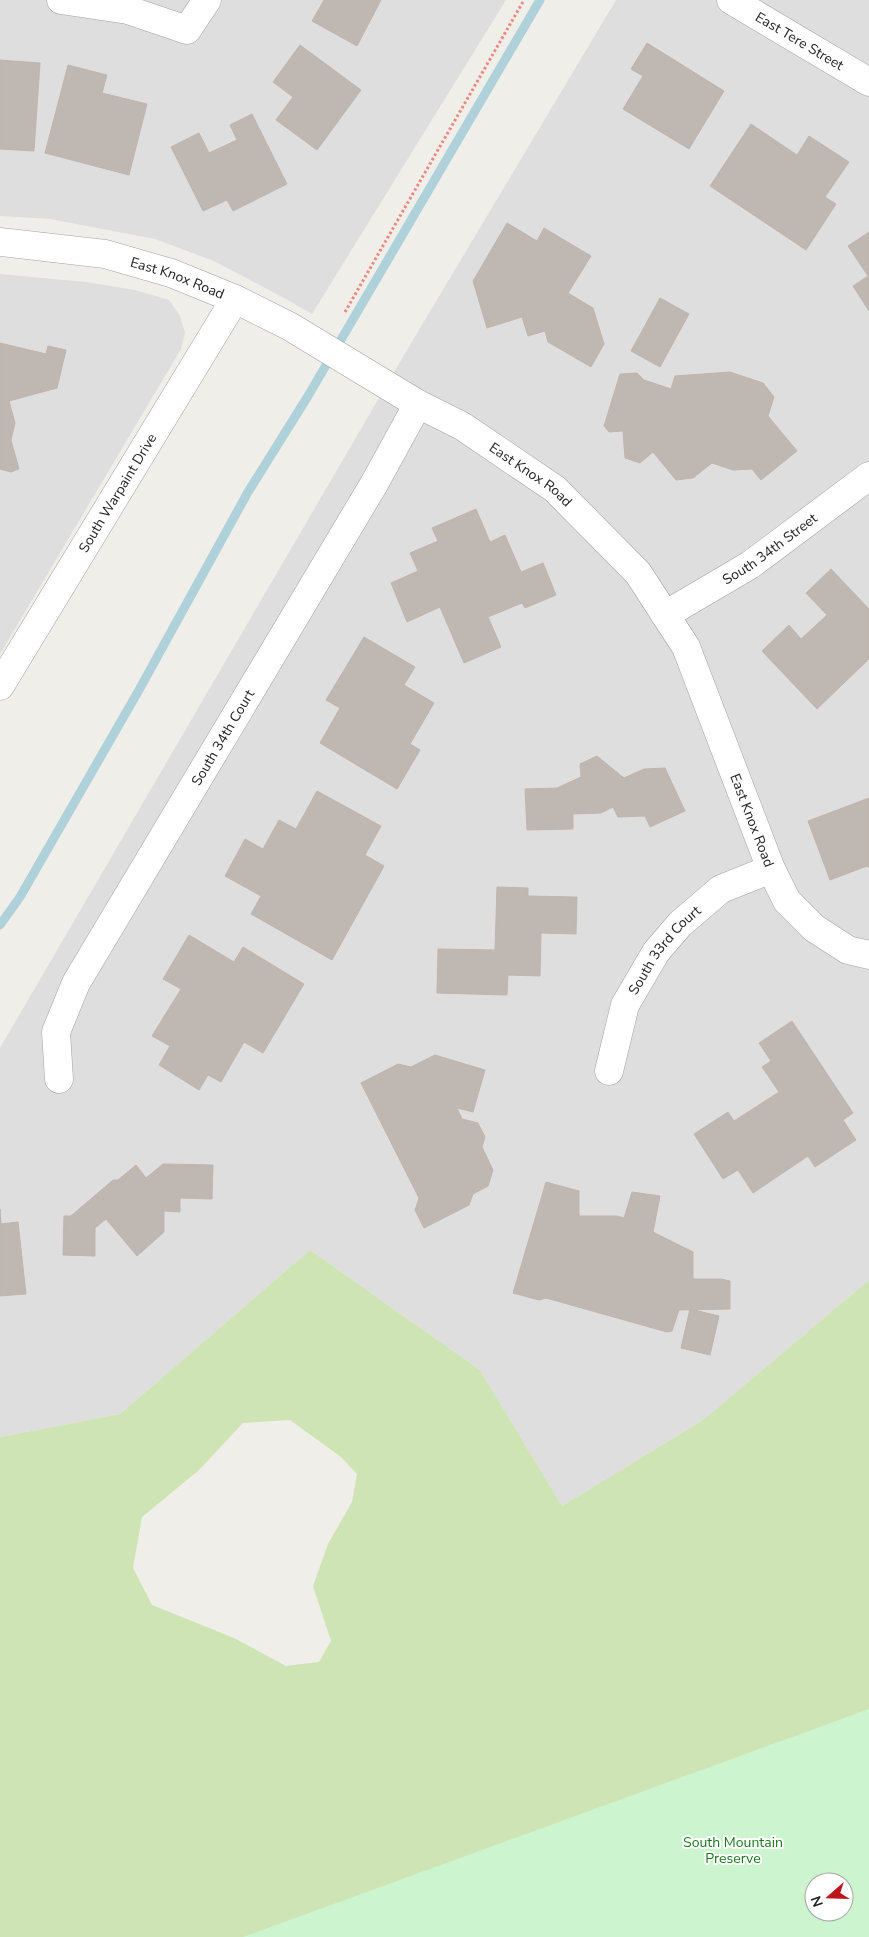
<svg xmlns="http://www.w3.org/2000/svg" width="869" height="1937" viewBox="0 0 869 1937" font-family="'Nunito Sans',sans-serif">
  <rect width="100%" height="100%" fill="#f0eee9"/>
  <g fill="#dfdede">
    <polygon points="0,0 506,0 312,314 286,299 214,261 155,239 50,219 0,216"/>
    <polygon points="616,0 869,0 869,1280 703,1420 562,1506 480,1370 310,1250 120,1414 0,1437 0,1048 404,355"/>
    <polygon points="0,274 86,282 135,290 169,300 180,316 185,333 181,349 0,654"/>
  </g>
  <path fill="#cee4b5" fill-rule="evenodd" d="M310,1250l170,120 82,136 141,-86 166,-140v657h-869v-500l120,-23zM290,1420l51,37 16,17 -5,28 -24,42 -15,42 18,55 -12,21 -33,4 -52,-28 -82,-33 -19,-37 9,-51 57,-47 44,-47zM814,1882h30v30h-30z"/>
  <path fill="#ccf4ce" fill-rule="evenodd" d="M869,1709v228h-626zM814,1882h30v30h-30z"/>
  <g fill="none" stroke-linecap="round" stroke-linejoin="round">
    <polyline stroke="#afd1d9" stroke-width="9" points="0,925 20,897 139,690 248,492 308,396 540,0"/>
  </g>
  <g fill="#beb7b2" stroke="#c1b5ad">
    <polygon points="324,0 381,0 357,46 312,21"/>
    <polygon points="647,43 724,91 689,149 623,109 643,76 631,69"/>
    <polygon points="300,45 361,90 317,150 276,120 293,97 273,82"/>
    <polygon points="0,60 40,63 34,151 0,149"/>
    <polygon points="68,65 107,75 102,93 147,104 129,175 45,153"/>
    <polygon points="252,114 287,184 233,211 227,200 203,211 171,147 199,133 209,153 237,140 230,125"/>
    <polygon points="751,124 797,155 809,136 849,162 825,197 836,204 806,250 710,186"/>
    <polygon points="507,223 537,241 544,228 591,256 568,293 593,308 604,344 591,367 548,342 545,331 528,336 522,317 487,328 473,281"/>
    <polygon points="869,232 869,311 853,286 868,276 848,246"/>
    <polygon points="660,298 689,314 660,367 631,351"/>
    <polygon points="0,343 46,354 48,346 66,350 57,388 9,401 15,423 11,440 19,469 11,472 0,469"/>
    <polygon points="730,372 763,383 774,397 768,416 797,451 761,480 752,469 733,470 712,463 693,478 676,480 653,452 640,463 625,458 623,431 609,432 604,426 620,374 637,373 644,380 671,389 675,376"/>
    <polygon points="476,509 490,542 505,535 521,572 543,563 556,595 525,608 522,603 488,617 501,647 464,663 440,607 407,622 391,583 418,571 410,553 438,541 432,528"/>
    <polygon points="831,569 869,609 869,659 817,709 762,651 789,625 801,639 827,615 806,593"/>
    <polygon points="364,637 415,667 404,685 434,703 410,744 420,750 397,789 320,743 340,708 326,700"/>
    <polygon points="597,756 624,778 644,769 665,768 685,811 650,827 645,816 618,817 613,807 601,813 573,814 573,829 527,830 525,789 557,788 581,777 580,764"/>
    <polygon points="317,791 381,826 365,855 384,866 332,960 251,914 261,896 225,876 245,839 263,849 279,820 296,829"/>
    <polygon points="869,798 869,868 867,866 830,880 808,821"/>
    <polygon points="497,887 528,888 528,896 577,897 576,934 541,933 540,976 508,975 507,995 437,993 438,949 495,950"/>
    <polygon points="189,935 234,962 243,947 304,984 263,1053 244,1042 221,1082 208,1075 199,1090 159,1065 170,1046 152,1036 181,989 163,979"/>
    <polygon points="792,1021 853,1113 843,1120 856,1140 815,1167 808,1156 753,1193 738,1170 723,1179 694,1134 728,1112 734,1121 779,1092 762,1067 771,1061 759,1043"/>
    <polygon points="435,1055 485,1070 473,1112 457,1108 462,1119 478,1123 485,1137 482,1147 493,1170 488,1186 473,1194 469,1205 424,1228 415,1210 419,1198 361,1083 398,1064 411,1067"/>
    <polygon points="163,1164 213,1165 212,1199 180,1198 180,1212 164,1211 164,1232 137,1256 106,1219 95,1228 95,1256 63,1255 64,1216 71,1216 113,1180 118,1180 136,1165 146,1178"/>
    <polygon points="546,1182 579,1191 579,1216 617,1216 624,1218 632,1192 660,1196 653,1232 693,1252 693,1279 721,1279 730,1281 730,1309 679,1310 672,1331 667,1332 546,1298 539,1300 513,1293"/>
    <polygon points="0,1209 1,1224 18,1222 26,1294 0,1296"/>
    <polygon points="690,1309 719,1316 710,1355 681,1348"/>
  </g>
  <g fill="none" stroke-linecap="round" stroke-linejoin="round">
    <g stroke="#a2a2a2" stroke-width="29">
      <g id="minor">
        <polyline points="61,0 128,10 187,30 207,0"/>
        <path id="s1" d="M731,0l138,82"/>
        <path id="s2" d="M0,242l105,12 66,19 64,26 54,27 129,78 44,22 93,63 83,84 48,74 85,222 16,32 27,27 34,22 21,5"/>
        <path id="s3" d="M665,615l85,-50 119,-89"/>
        <path id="s4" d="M0,686l235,-387"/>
        <path id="s5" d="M609,1071l16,-66 31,-53 24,-28 41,-35 50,-20"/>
        <path id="s6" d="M59,1079l-3,-47 20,-49 298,-499 44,-80"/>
      </g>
    </g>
    <polyline stroke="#eb877f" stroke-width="3" stroke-dasharray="2.5 2.5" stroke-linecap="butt" points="345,312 524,0"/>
    <use href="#minor" stroke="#fff" stroke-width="28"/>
  </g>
  <g text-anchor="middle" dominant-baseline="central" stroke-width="4" stroke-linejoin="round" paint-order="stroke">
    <g font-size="14" fill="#212121" stroke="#fff">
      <text stroke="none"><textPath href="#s1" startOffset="80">East Tere Street</textPath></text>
      <text stroke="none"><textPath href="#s2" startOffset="182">East Knox Road</textPath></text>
      <text stroke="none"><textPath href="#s2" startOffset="588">East Knox Road</textPath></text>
      <text stroke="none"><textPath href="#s4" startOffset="226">South Warpaint Drive</textPath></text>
      <text stroke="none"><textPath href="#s3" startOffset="124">South 34th Street</textPath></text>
      <text stroke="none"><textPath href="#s6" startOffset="386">South 34th Court</textPath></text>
      <text stroke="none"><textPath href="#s2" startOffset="1008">East Knox Road</textPath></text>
      <text stroke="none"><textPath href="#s5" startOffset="136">South 33rd Court</textPath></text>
    </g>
    <g font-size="14" fill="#19761d" stroke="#fff">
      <text x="733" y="1842">South Mountain<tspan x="733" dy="16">Preserve</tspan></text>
    </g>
  </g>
  <g transform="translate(829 1897) rotate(250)"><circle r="24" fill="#ffffff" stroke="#a6a6a6"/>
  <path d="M0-4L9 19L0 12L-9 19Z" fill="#bc161c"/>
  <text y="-8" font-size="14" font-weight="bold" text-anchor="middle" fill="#212121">N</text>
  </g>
</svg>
